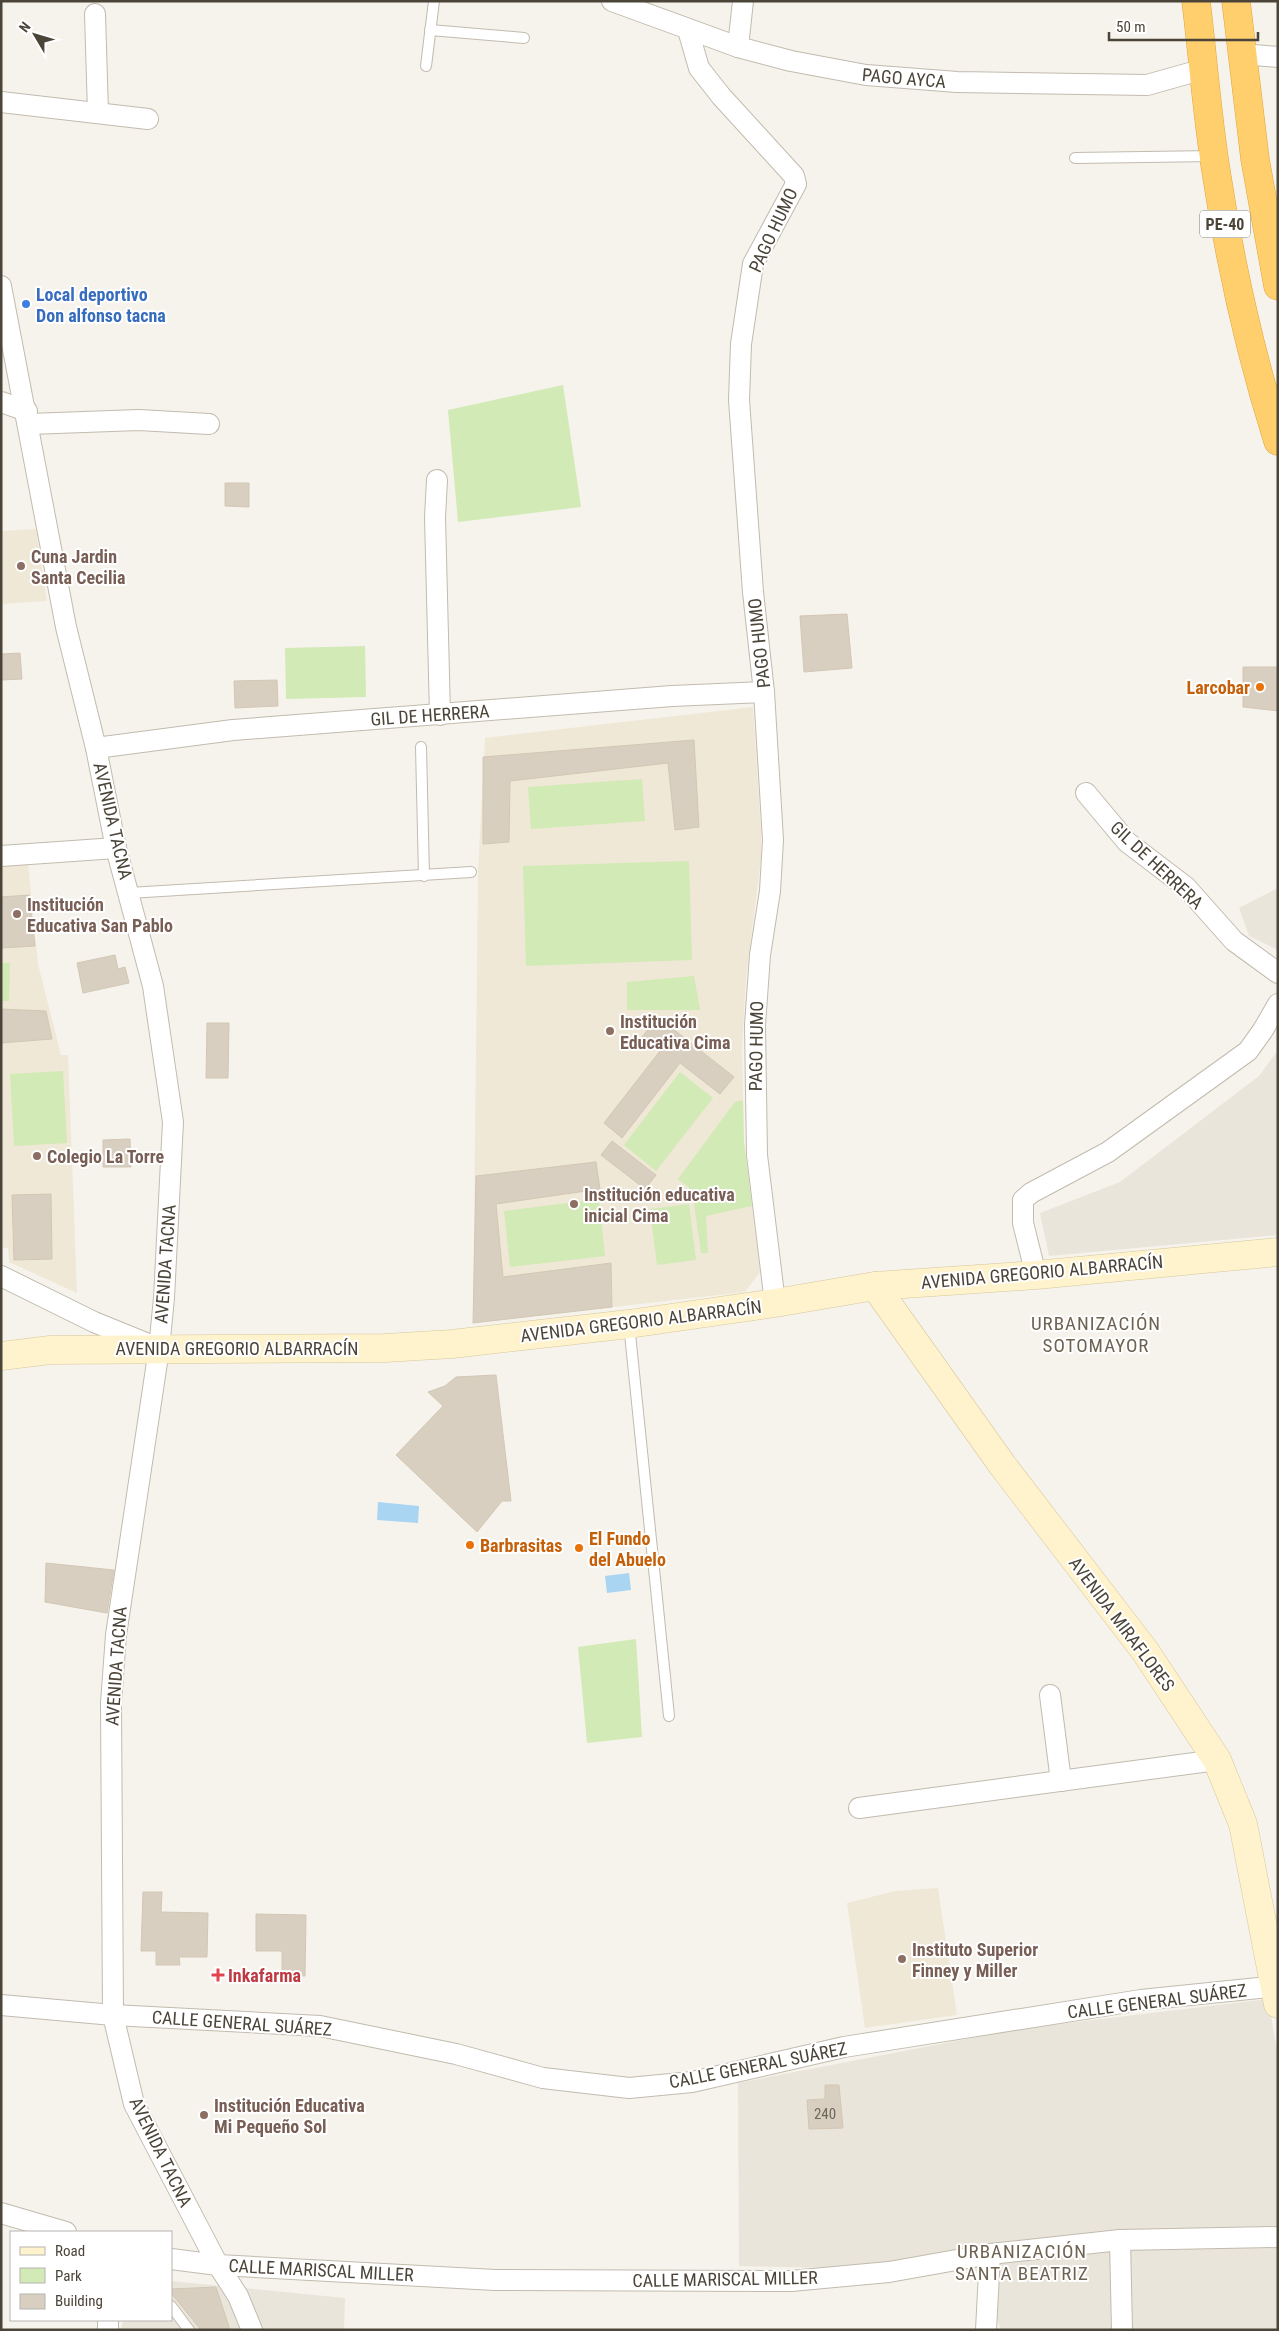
<svg xmlns="http://www.w3.org/2000/svg" width="1279" height="2331" viewBox="0 0 1279 2331" font-family="'Roboto Condensed',sans-serif">
  <rect width="100%" height="100%" fill="#f6f3ec"/>
  <g fill="#eae5da">
    <polygon points="1278,888 1278,950 1249,936 1239,908"/>
    <polygon points="1278,1050 1278,1235 1049,1256 1040,1213 1120,1182 1259,1076"/>
    <polygon points="1268,1999 1278,2056 1278,2330 1001,2330 977,2271 739,2266 738,2083 1018,2029"/>
    <polygon points="171,2281 345,2298 344,2330 121,2330 123,2320 171,2320"/>
  </g>
  <g fill="#efe8d6">
    <polygon points="36,529 47,601 1,604 1,531"/>
    <polygon points="753,707 761,830 761,859 746,978 742,1049 744,1142 760,1272 745,1292 473,1323 478,872 485,738"/>
    <polygon points="28,862 38,964 61,1055 68,1055 77,1293 9,1262 8,1248 1,1248 1,864"/>
    <polygon points="938,1888 957,2015 865,2028 847,1903 895,1891"/>
  </g>
  <g fill="#d2eab5">
    <polygon points="563,385 581,507 458,522 448,410"/>
    <polygon points="365,646 366,697 286,699 285,648"/>
    <polygon points="642,779 645,821 531,829 528,787"/>
    <polygon points="689,861 692,960 526,966 523,866"/>
    <polygon points="1,963 10,963 9,1001 1,1001"/>
    <polygon points="694,976 700,1010 627,1010 627,982"/>
    <polygon points="63,1071 67,1143 14,1146 10,1074"/>
    <polygon points="680,1072 713,1098 656,1171 624,1145"/>
    <polygon points="743,1100 744,1142 752,1206 706,1216 708,1253 701,1253 692,1190 678,1179 735,1102"/>
    <polygon points="599,1199 605,1256 510,1267 504,1211"/>
    <polygon points="689,1204 696,1260 657,1265 650,1209"/>
    <polygon points="636,1639 642,1737 587,1743 578,1647"/>
  </g>
  <g fill="#a9d4f2">
    <polygon points="378,1502 419,1506 418,1523 377,1520"/>
    <polygon points="629,1573 631,1590 607,1593 605,1576"/>
  </g>
  <g fill="#d8cfc1" stroke="#d3c7b4">
    <polygon points="225,483 249,483 249,507 225,506"/>
    <polygon points="847,614 852,668 804,672 800,616"/>
    <polygon points="20,653 22,679 1,680 1,654"/>
    <polygon points="1243,667 1278,667 1278,711 1243,707"/>
    <polygon points="277,680 278,706 235,708 234,681"/>
    <polygon points="694,740 699,827 675,830 668,763 510,781 509,842 483,844 483,757"/>
    <polygon points="29,895 35,946 1,948 1,897"/>
    <polygon points="115,955 118,969 125,967 129,983 83,993 77,963"/>
    <polygon points="1,1009 46,1011 52,1039 1,1043"/>
    <polygon points="658,1017 734,1077 720,1094 680,1063 622,1138 604,1123 660,1051 642,1037"/>
    <polygon points="207,1023 229,1023 228,1078 206,1078"/>
    <polygon points="130,1139 131,1167 103,1167 103,1140"/>
    <polygon points="612,1141 656,1175 645,1189 601,1155"/>
    <polygon points="596,1162 600,1189 496,1204 503,1277 611,1263 612,1307 473,1323 476,1176"/>
    <polygon points="51,1194 52,1259 14,1260 12,1195"/>
    <polygon points="496,1375 511,1501 502,1501 477,1532 396,1455 443,1406 428,1392 445,1386 456,1377"/>
    <polygon points="46,1563 114,1570 107,1613 45,1602"/>
    <polygon points="143,1892 162,1892 161,1912 208,1913 207,1957 179,1957 180,1965 156,1965 156,1951 141,1951"/>
    <polygon points="256,1914 306,1915 305,1976 282,1975 282,1951 256,1951"/>
    <polygon points="825,2085 839,2085 843,2128 809,2129 807,2100 825,2099"/>
    <polygon points="216,2287 230,2330 201,2330 171,2293 171,2289"/>
  </g>
  <g fill="none" stroke-linecap="round" stroke-linejoin="round">
    <g stroke="#c2bbae" stroke-width="12">
      <g id="lane">
        <polyline points="430,30 524,38"/>
        <polyline points="426,66 434,1"/>
        <polyline points="1075,158 1214,156"/>
        <polyline points="421,747 424,876"/>
        <polyline points="129,893 471,872"/>
        <polyline points="629,1324 669,1716"/>
        <polyline points="171,2306 189,2330"/>
      </g>
    </g>
    <g stroke="#c2bbae" stroke-width="22">
      <g id="street">
        <polyline points="612,1 738,47 791,61 866,75 957,82 1147,85 1204,69"/>
        <polyline points="95,14 98,113"/>
        <polyline points="688,30 699,68 721,96 794,176 796,184 753,264 741,344 739,400 753,592 764,692 773,840 770,891 760,955 755,1025 757,1155 775,1303"/>
        <polyline points="738,47 743,1"/>
        <polyline points="1242,54 1278,57"/>
        <polyline points="1,102 148,119"/>
        <polyline points="1,286 66,627 96,748 116,848 153,986 173,1122 164,1298 159,1349 116,1635 111,1703 113,2015 134,2104 218,2265 238,2296 252,2330"/>
        <polyline points="1,402 27,411"/>
        <polyline points="29,424 139,420 209,424"/>
        <polyline points="437,480 435,517 440,715"/>
        <polyline points="96,748 233,730 672,696 764,692"/>
        <polyline points="1086,793 1127,842 1186,887 1234,941 1278,973"/>
        <polyline points="1,856 116,848"/>
        <polyline points="1036,1275 1023,1223 1023,1200 1031,1193 1108,1152 1248,1051 1263,1030 1278,1004"/>
        <polyline points="1,1276 94,1322 153,1346"/>
        <polyline points="1050,1695 1061,1781"/>
        <polyline points="859,1808 1217,1760"/>
        <polyline points="1,2005 113,2015 320,2026 456,2054 543,2078 629,2088 692,2082 844,2047 1141,2000 1278,1986"/>
        <polyline points="1,2213 66,2232"/>
        <polyline points="1120,2240 1122,2330"/>
        <polyline points="171,2259 218,2265 495,2280 791,2281 889,2272 990,2254 1120,2240 1278,2237"/>
        <polyline points="108,2320 108,2330"/>
        <polyline points="986,2330 990,2254"/>
      </g>
    </g>
    <g stroke="#d6c79b" stroke-width="29">
      <g id="secondary">
        <polyline points="875,1286 1003,1466 1145,1651 1217,1760 1243,1824 1278,2004"/>
        <polyline points="1,1356 50,1350 385,1348 452,1344 629,1324 775,1303 875,1286 1036,1275 1278,1252"/>
      </g>
    </g>
    <g stroke="#e0a43c" stroke-width="29">
      <g id="highway">
        <path d="M1196,1c7,57 11,114 20,170 14,92 34,182 62,270"/>
        <polyline points="1236,1 1255,159 1278,286"/>
      </g>
    </g>
    <use href="#lane" stroke="#fff" stroke-width="10"/>
    <use href="#street" stroke="#fff" stroke-width="20"/>
    <use href="#secondary" stroke="#fff3cd" stroke-width="28"/>
    <use href="#highway" stroke="#ffcf6e" stroke-width="28"/>
  </g>
  <circle fill="#3f7fe0" stroke="#fff" stroke-width="2" cx="26" cy="304" r="5"/>
  <g fill="#8d6e63" stroke="#fff" stroke-width="2">
    <circle cx="21" cy="566" r="5"/>
    <circle cx="17" cy="914" r="5"/>
    <circle cx="610" cy="1031" r="5"/>
    <circle cx="37" cy="1156" r="5"/>
    <circle cx="574" cy="1204" r="5"/>
    <circle cx="902" cy="1959" r="5"/>
    <circle cx="204" cy="2115" r="5"/>
  </g>
  <g fill="#e8710a" stroke="#fff" stroke-width="2">
    <circle cx="1260" cy="687" r="5"/>
    <circle cx="470" cy="1545" r="5"/>
    <circle cx="579" cy="1548" r="5"/>
  </g>
  <path fill="#e0444e" stroke="#fff" stroke-width="2" d="M215.5 1967.5h5v5h5v5h-5v5h-5v-5h-5v-5h5z"/>
  <g text-anchor="middle" dominant-baseline="central" stroke-width="4" stroke-linejoin="round" paint-order="stroke">
    <g font-size="15" fill="#6e675b">
      <text x="825" y="2114">240</text>
    </g>
    <rect fill="#fff" stroke="#817c74" stroke-width="1" x="1200" y="210.5" width="50" height="27" rx="4"/>
    <g font-size="16" font-weight="bold" fill="#4b4439">
      <text x="1225" y="224">PE-40</text>
    </g>
    <g font-size="18" fill="#4b4439" stroke="#fff">
      <text transform="translate(904 78) rotate(5)">PAGO AYCA</text>
      <text transform="translate(773 230) rotate(-65)">PAGO HUMO</text>
      <text transform="translate(759 643) rotate(-96)">PAGO HUMO</text>
      <text transform="translate(430 715) rotate(-4)">GIL DE HERRERA</text>
      <text transform="translate(113 821) rotate(77)">AVENIDA TACNA</text>
      <text transform="translate(1157 865) rotate(43)">GIL DE HERRERA</text>
      <text transform="translate(756 1046) rotate(-89)">PAGO HUMO</text>
      <text transform="translate(165 1264) rotate(-86)">AVENIDA TACNA</text>
      <text transform="translate(1042 1272) rotate(-5)">AVENIDA GREGORIO ALBARRACÍN</text>
      <text transform="translate(641 1321) rotate(-7)">AVENIDA GREGORIO ALBARRACÍN</text>
      <text x="237" y="1348">AVENIDA GREGORIO ALBARRACÍN</text>
      <text transform="translate(1122 1624) rotate(53)">AVENIDA MIRAFLORES</text>
      <text transform="translate(116 1666) rotate(-86)">AVENIDA TACNA</text>
      <text transform="translate(1157 2001) rotate(-7)">CALLE GENERAL SUÁREZ</text>
      <text transform="translate(242 2023) rotate(4)">CALLE GENERAL SUÁREZ</text>
      <text transform="translate(758 2065) rotate(-11)">CALLE GENERAL SUÁREZ</text>
      <text transform="translate(161 2152) rotate(64)">AVENIDA TACNA</text>
      <text transform="translate(321 2270) rotate(3)">CALLE MARISCAL MILLER</text>
      <text transform="translate(725 2279) rotate(-1)">CALLE MARISCAL MILLER</text>
    </g>
    <g font-size="18" font-weight="bold" fill="#366cbe" stroke="#fff" text-anchor="start">
      <text x="36" y="294">Local deportivo<tspan x="36" dy="21">Don alfonso tacna</tspan></text>
    </g>
    <g font-size="18" font-weight="bold" fill="#785e54" stroke="#fff" text-anchor="start">
      <text x="31" y="556">Cuna Jardin<tspan x="31" dy="21">Santa Cecilia</tspan></text>
      <text x="27" y="904">Institución<tspan x="27" dy="21">Educativa San Pablo</tspan></text>
      <text x="620" y="1021">Institución<tspan x="620" dy="21">Educativa Cima</tspan></text>
      <text x="47" y="1156">Colegio La Torre</text>
      <text x="584" y="1194">Institución educativa<tspan x="584" dy="21">inicial Cima</tspan></text>
      <text x="912" y="1949">Instituto Superior<tspan x="912" dy="21">Finney y Miller</tspan></text>
      <text x="214" y="2105">Institución Educativa<tspan x="214" dy="21">Mi Pequeño Sol</tspan></text>
    </g>
    <g font-size="18" font-weight="bold" fill="#c56008" stroke="#fff" text-anchor="start">
      <text x="1250" y="687" text-anchor="end">Larcobar</text>
      <text x="589" y="1538">El Fundo<tspan x="589" dy="21">del Abuelo</tspan></text>
      <text x="480" y="1545">Barbrasitas</text>
    </g>
    <g font-size="18" font-weight="bold" fill="#be3a42" stroke="#fff" text-anchor="start">
      <text x="228" y="1975">Inkafarma</text>
    </g>
    <g font-size="19" letter-spacing="1" fill="#6e6250" stroke="#fff">
      <text x="1096" y="1323">URBANIZACIÓN<tspan x="1096" dy="22">SOTOMAYOR</tspan></text>
      <text x="1022" y="2251">URBANIZACIÓN<tspan x="1022" dy="22">SANTA BEATRIZ</tspan></text>
    </g>
  </g>
  <rect width="1279" height="2331" fill="none" stroke="#4b4439" stroke-width="5"/>
  <rect x="10" y="2231" width="162" height="90" fill="#ffffff" stroke="#b7b4b0"/>
  <rect x="20" y="2247" width="25" height="8" fill="#fff3cd" stroke="#b7b4b0"/>
  <text x="55" y="2256" font-size="15" fill="#4b4439">Road</text>
  <rect x="20" y="2268" width="25" height="15" fill="#d2eab5" stroke="#b7b4b0"/>
  <text x="55" y="2281" font-size="15" fill="#4b4439">Park</text>
  <rect x="20" y="2294" width="25" height="15" fill="#d8cfc1" stroke="#b7b4b0"/>
  <text x="55" y="2306" font-size="15" fill="#4b4439">Building</text>
  <g transform="translate(35 35) rotate(308)" stroke="#ffffff" stroke-width="4" paint-order="stroke">
  <path d="M0-4L9 19L0 12L-9 19Z" fill="#4b4439"/>
  <text y="-8" font-size="14" font-weight="bold" text-anchor="middle" fill="#4b4439">N</text>
  </g>
  <path d="M1109 32v8h149v-8" fill="none" stroke="#4b4439" stroke-width="2.5"/>
  <text x="1116" y="32" font-size="15" fill="#4b4439" stroke="#ffffff" stroke-width="4" paint-order="stroke">50 m</text>
</svg>
